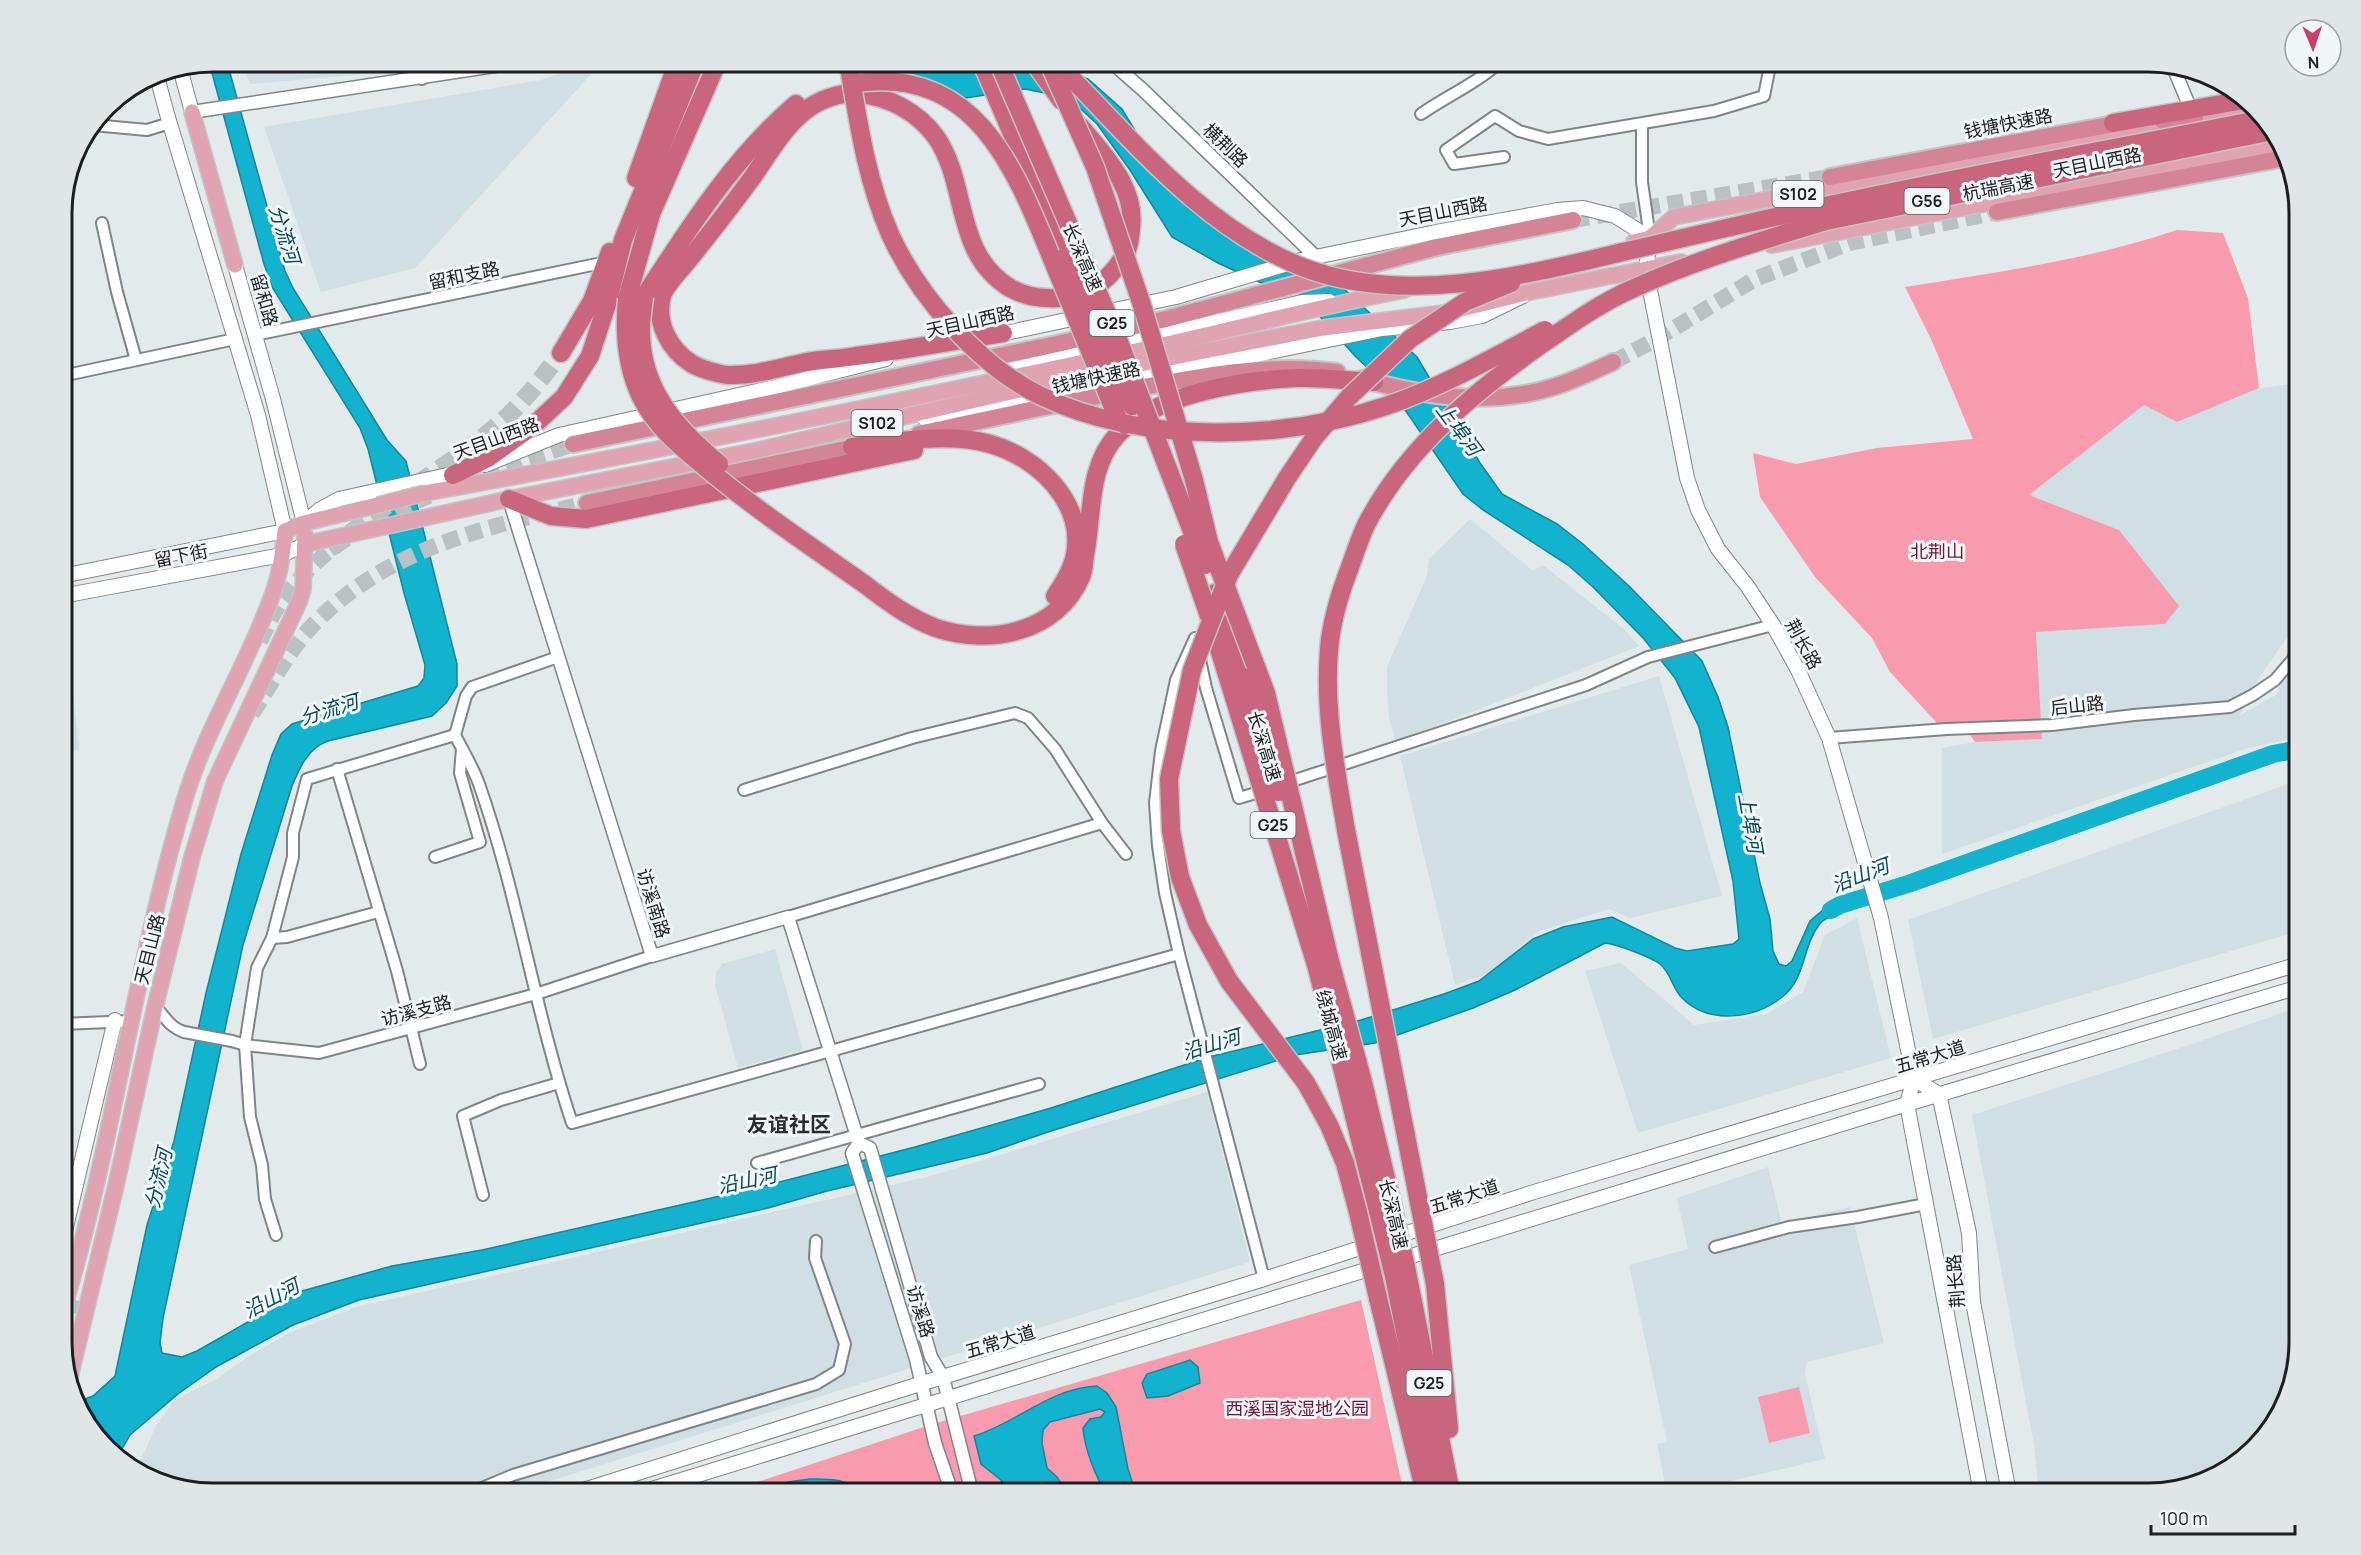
<svg xmlns="http://www.w3.org/2000/svg" width="2361" height="1555" viewBox="0 0 2361 1555" font-family="Manrope,'Noto Sans SC',sans-serif">
  <rect width="100%" height="100%" fill="#e3eaeb"/>
  <g fill="#d0dfe3">
    <polygon points="242,62 398,62 399,71 250,84"/>
    <polygon points="593,62 602,62 415,268 321,292 264,127 541,80"/>
    <polygon points="2299,383 2299,566 2291,631 2257,681 2240,715 2276,695 2299,642 2299,737 2245,749 1942,854 1942,748 1975,742 2042,739 2036,632 2164,624 2119,530 2029,495 2142,404 2177,422 2259,388"/>
    <polygon points="1470,519 1533,571 1543,565 1625,630 1639,646 1396,742 1389,718 1387,693 1387,667 1427,576 1429,559"/>
    <polygon points="66,624 79,749 62,753 62,625"/>
    <polygon points="1659,676 1722,896 1630,918 1609,909 1537,932 1488,974 1455,985 1400,756"/>
    <polygon points="2299,780 2299,931 1933,1039 1908,920"/>
    <polygon points="1857,918 1891,1058 1638,1133 1585,971 1621,963 1694,1025 1767,1014 1803,992 1825,935"/>
    <polygon points="775,949 803,1050 738,1068 715,985 716,973 722,964"/>
    <polygon points="2299,1007 2299,1342 2274,1426 2223,1473 2148,1493 2039,1493 2034,1445 1972,1115 2186,1046"/>
    <polygon points="1207,1092 1250,1262 512,1493 213,1493 136,1470 158,1422 176,1399 217,1379 246,1358 289,1333 356,1307 927,1177"/>
    <polygon points="1768,1167 1782,1224 1850,1207 1884,1343 1807,1362 1805,1374 1825,1459 1680,1493 1667,1493 1657,1444 1667,1442 1629,1265 1688,1249 1677,1198"/>
  </g>
  <g fill="#f89baf">
    <polygon points="878,61 879,64 794,72 794,62"/>
    <path d="M2177,230l46,3 25,65 11,90 -82,34 -33,-17 -115,90 90,35 60,76 -14,18 -129,8 6,107 -67,3 -12,-18 -26,-1 -47,-51 -18,-34 -57,-61 -55,-80 -7,-44 43,11 81,-16 96,-9 -42,-100 -26,-52c91,-15 184,-27 272,-57z"/>
    <polygon points="1361,1300 1404,1493 724,1493 933,1424"/>
    <polygon points="1799,1387 1810,1433 1769,1443 1758,1397"/>
  </g>
  <g fill="#11b3ce" stroke="#14869a" stroke-width="1.5">
    <path d="M209,62h18l58,209 8,17 94,152 19,21 51,203v22l-11,17 -14,13 -104,25c-20,7 -28,26 -36,45l-49,159 -80,373 -3,25 2,10 20,4 15,-6 105,-60 90,-25 90,-16 238,-54 17,-14 18,-1 5,6 155,-40 136,-39 158,-51 152,-37 83,-26 35,-13 54,-42 30,-12 49,-10 63,31 12,3 46,-7 6,-5 -6,-58 -34,-154 -24,-49 -31,-39 -51,-52 -25,-22 -85,-55 -20,-16 -71,-103 -37,-35 -57,-64 -30,-6 -50,-23 -46,-26 -42,-67 -33,-46 -28,-26 -44,-9 -79,12 -42,-17 -15,-22h59l23,8 48,-6 39,5 30,10 34,30 23,38 97,84 99,55 76,71 63,106 22,31 55,30 26,20 46,42 73,75 16,36 10,30 32,156 10,36 3,32 6,13 7,2 6,-5 18,-40 14,-12 27,-15 4,14c-11,4 -29,7 -36,17 -17,22 -13,54 -37,72 -27,22 -73,28 -100,1 -10,-10 -11,-25 -22,-34 -9,-7 -44,-20 -55,-21l-90,47 -42,18 -98,35 -80,12 -244,76 -64,22 -160,38 -59,17 -409,92 -66,25 -77,42 -38,27 -48,41 -12,21 -24,-26 1,-14 -11,4 -7,-18 16,-6 22,-20 32,-151 27,-84 32,-148 35,-139 31,-99 9,-21 11,-10 126,-38 6,-8 1,-13 -21,-72 -36,-144 -8,-21 -88,-141 -8,-23z"/>
    <polygon points="1190,1360 1198,1367 1200,1383 1168,1396 1147,1398 1142,1383 1147,1374"/>
    <path d="M1097,1386l10,7 9,14 12,62 8,24h-31c-10,-20 -20,-42 -22,-65l7,-9 11,-2 4,-5 -5,-3 -50,13 -7,8 -1,13 5,25 10,9 7,11v5h-57l-6,-13 -20,-16 -7,-28c43,-13 76,-48 123,-50z"/>
    <path d="M810,1479c21,0 36,-1 51,14h-12l-12,-7 -25,-1 -12,8h-34l22,-11z"/>
  </g>
  <g fill="none" stroke-linecap="round" stroke-linejoin="round">
    <polyline stroke="#11b3ce" stroke-width="18" points="1831,910 1840,905 1908,884 2273,754 2299,749"/>
    <g stroke="#bbc1c2" stroke-width="16" stroke-dasharray="16 8" stroke-linecap="butt">
      <polyline points="1573,220 1830,177"/>
      <polyline points="1613,362 1653,341 1755,279 1850,243 1997,212"/>
      <polyline points="461,483 573,444"/>
      <path d="M260,641c7,-13 13,-29 22,-41 41,-54 86,-78 147,-104"/>
      <path d="M252,714c21,-33 40,-70 69,-97 73,-71 171,-91 266,-114"/>
      <polyline points="62,1335 72,1299"/>
    </g>
    <g stroke="#bbc1c2" stroke-width="18" stroke-dasharray="18 9" stroke-linecap="butt">
      <path d="M417,484c32,-21 65,-44 93,-70 19,-19 35,-40 51,-61"/>
      <polyline points="329,549 394,500"/>
    </g>
    <g stroke="#7f8586" stroke-width="14">
      <g id="minor">
        <polyline points="418,61 422,79"/>
        <polyline points="2086,61 2098,61"/>
        <path d="M1421,114c26,-18 56,-31 80,-53"/>
        <polyline points="1642,124 1642,182 1650,238"/>
        <polyline points="93,125 147,130 170,123"/>
        <polyline points="1504,157 1454,164 1446,150 1495,116 1519,131 1548,139 1714,111 1764,96 1770,66 1769,61"/>
        <polyline points="102,223 117,292 136,360"/>
        <polyline points="255,335 597,264"/>
        <polyline points="62,376 235,339"/>
        <polyline points="1195,638 1176,680 1161,751 1155,803 1158,846 1165,893 1179,954 1264,1279"/>
        <polyline points="1199,655 1206,688 1239,798 1266,790"/>
        <path d="M558,657l-86,30 -6,9 -11,39c8,16 18,32 24,49 39,111 56,228 93,339l607,-169"/>
        <polyline points="1829,738 1946,729 2052,725 2134,715 2230,707 2253,695 2275,680 2293,659 2299,643"/>
        <polyline points="337,769 397,971 420,1064"/>
        <polyline points="1283,784 1586,685 1648,657 1773,625"/>
        <polyline points="744,790 912,738 1015,713 1028,718 1055,749 1102,823 1126,854"/>
        <polyline points="435,857 480,842 460,773 462,749"/>
        <polyline points="788,917 1102,823"/>
        <polyline points="272,938 287,937 378,912"/>
        <path d="M155,1007c11,10 14,20 29,25"/>
        <polyline points="62,1024 132,1021"/>
        <polyline points="232,1041 245,1045 319,1053 536,994 652,956"/>
        <polyline points="757,1163 1039,1084"/>
        <polyline points="483,1195 463,1116 501,1100 559,1083"/>
        <polyline points="276,1235 265,1199 262,1165 250,1117 245,1045 257,968 272,938 293,857 293,833 307,779 455,735"/>
        <polyline points="1715,1247 1789,1227 1858,1217 1926,1204"/>
        <polyline points="470,1493 513,1475 816,1384 839,1370 845,1344 815,1258 816,1241"/>
      </g>
    </g>
    <g stroke="#7f8586" stroke-width="15">
      <g id="tertiary">
        <polyline points="1110,61 1143,90 1316,257"/>
        <polyline points="2174,69 2191,110"/>
        <polyline points="192,112 528,61"/>
        <polyline points="509,499 652,956 788,917 859,1143"/>
        <polyline points="859,1143 870,1148 931,1357 943,1377 972,1493"/>
        <polyline points="859,1143 852,1153 916,1359 935,1443 952,1493"/>
      </g>
    </g>
    <g stroke="#7f8586" stroke-width="16">
      <g id="secondary">
        <polyline points="180,68 192,112"/>
        <polyline points="235,265 273,399 304,523 319,510 339,499 461,472"/>
        <polyline points="996,335 1176,297 1301,260 1436,232 1558,210 1583,208 1615,216 1650,238 1646,270 1687,478 1698,510 1718,549 1748,587 1773,625 1798,670 1829,738 1881,918 1914,1079 1907,1104 1981,1493"/>
        <polyline points="997,373 1302,302 1329,301"/>
        <polyline points="924,418 1099,387 1382,329 1450,322 1482,316 1523,296"/>
        <polyline points="485,465 559,435 775,387 886,359"/>
        <polyline points="62,576 285,531 258,415 167,114 156,73"/>
        <polyline points="62,596 282,555 306,544"/>
        <polyline points="1914,1079 1939,1094 1969,1233 1973,1302 2009,1493"/>
        <polyline points="62,1244 115,1020"/>
        <polyline points="574,1493 923,1383 1264,1279 1534,1192 2299,964"/>
        <polyline points="639,1493 1907,1104 2299,987"/>
      </g>
    </g>
    <g stroke="#c4c4c5" stroke-width="18">
      <g id="primary">
        <polyline points="192,112 235,265"/>
        <polyline points="1634,242 1650,238 1674,217 2251,108"/>
        <polyline points="1772,245 2282,146"/>
        <path d="M425,493c239,-43 477,-92 715,-143 88,-19 176,-43 265,-60"/>
        <polyline points="306,544 509,499 754,451 1072,378 1199,352 1323,328 1445,313 1530,292 1681,262"/>
        <path d="M62,1314c51,-168 72,-344 122,-512 21,-73 64,-137 89,-209 7,-19 10,-41 12,-62l19,-8 74,-18"/>
        <polyline points="70,1377 117,1181 155,1007 192,857 215,781 299,602 303,589 305,535"/>
      </g>
    </g>
    <g stroke="#c4c4c5" stroke-width="20">
      <g id="trunk">
        <polyline points="2163,121 2195,119"/>
        <polyline points="1830,177 2125,122"/>
        <polyline points="1997,212 2285,158"/>
        <path d="M1362,379c61,17 128,28 191,8 21,-6 40,-16 60,-25"/>
        <path d="M919,434c70,-15 140,-31 210,-44 70,-14 137,-27 208,-18"/>
        <polyline points="573,444 1057,344 1166,319 1437,247 1573,220"/>
        <polyline points="587,503 865,445"/>
      </g>
    </g>
    <g stroke="#c4c4c5" stroke-width="21">
      <g id="motorway">
        <polyline points="981,61 1065,257"/>
        <polyline points="1033,61 1061,100"/>
        <polyline points="2113,123 2244,100"/>
        <polyline points="636,178 678,61"/>
        <path d="M644,297c45,-69 89,-139 152,-193"/>
        <polyline points="627,299 651,214 718,61"/>
        <path d="M1003,333c-49,8 -98,17 -147,23 -16,3 -33,3 -49,6 -26,5 -52,14 -79,13 -10,-1 -27,-6 -36,-11 -23,-15 -37,-41 -30,-68 3,-11 22,-30 29,-39 21,-26 41,-52 61,-79 16,-23 31,-50 53,-67 13,-11 36,-19 52,-18 31,4 60,18 79,44 33,48 17,116 74,151 14,8 32,11 48,10 29,-1 50,-17 65,-40 6,-9 7,-19 8,-30 5,-41 -26,-71 -50,-101"/>
        <polyline points="561,353 592,301 610,252"/>
        <path d="M852,447c44,-5 94,-15 138,-3 47,13 95,58 85,111 -3,15 -11,28 -20,41"/>
        <polyline points="453,475 488,458 534,425 564,397 590,356 608,301 623,240 696,61"/>
        <polyline points="509,499 551,516 586,519 914,450"/>
        <path d="M863,583c22,17 46,35 73,45 53,18 121,5 145,-51 3,-6 3,-15 4,-22 8,-40 2,-88 33,-121 38,-40 126,-54 179,-56 25,-1 52,3 77,4"/>
        <polyline points="1215,593 1243,677"/>
        <polyline points="1208,613 1229,681"/>
        <polyline points="1330,961 1362,1078 1392,1203"/>
        <polyline points="1317,968 1377,1207"/>
        <polyline points="1306,1083 1329,1125 1345,1163 1358,1212"/>
        <polyline points="1407,1272 1451,1493"/>
        <polyline points="1394,1276 1437,1493"/>
        <polyline points="1435,1284 1449,1429"/>
        <polyline points="1378,1298 1425,1493"/>
      </g>
    </g>
    <use href="#minor" stroke="#fff" stroke-width="10"/>
    <use href="#tertiary" stroke="#fff" stroke-width="12"/>
    <use href="#secondary" stroke="#fff" stroke-width="14"/>
    <use href="#primary" stroke="#dfa3b1" stroke-width="15"/>
    <use href="#trunk" stroke="#d48497" stroke-width="16"/>
    <use href="#motorway" stroke="#c9657d" stroke-width="18"/>
    <g stroke="#7f8586" stroke-width="14" stroke-linecap="butt">
      <polyline id="minor-bridge" points="184,1032 232,1041"/>
    </g>
    <g stroke="#c4c4c5" stroke-width="18" stroke-linecap="butt">
      <polyline id="primary-bridge" points="378,505 425,493"/>
    </g>
    <g stroke="#c4c4c5" stroke-width="21" stroke-linecap="butt">
      <g id="motorway-bridge">
        <path d="M848,61c10,59 18,118 42,173 28,62 89,132 151,162 103,49 242,45 348,9 55,-19 105,-48 156,-75"/>
        <polyline points="998,61 1118,339 1205,565"/>
        <polyline points="1048,61 1095,167 1142,305 1194,480 1209,542 1266,693 1330,961"/>
        <path d="M1055,61c74,75 149,169 250,207 101,38 221,7 322,-17 66,-15 132,-31 198,-45 145,-31 292,-58 437,-87"/>
        <path d="M857,83c124,-17 161,94 200,188 20,49 41,99 61,148l7,6"/>
        <polyline points="1065,257 1132,406"/>
        <path d="M644,297c-1,12 -4,25 -3,37 1,57 37,96 78,130"/>
        <path d="M627,299c-3,33 -1,67 14,98 14,29 40,50 64,70 50,42 104,78 158,116"/>
        <polyline points="1184,544 1208,613"/>
        <polyline points="1243,677 1279,792"/>
        <polyline points="1229,681 1317,968"/>
        <polyline points="1306,1083 1229,981 1198,925 1180,877 1171,831 1169,779 1192,670 1229,575 1287,478 1314,438 1349,397 1410,339 1465,302 1511,283"/>
        <polyline points="1392,1203 1407,1272"/>
        <polyline points="1377,1207 1394,1276"/>
        <polyline points="1358,1212 1378,1298"/>
        <path d="M1435,1284l-89,-454c-10,-59 -22,-119 -17,-180 2,-28 11,-57 21,-83 5,-14 10,-29 16,-42 40,-77 109,-134 179,-183 28,-19 54,-38 85,-52 63,-29 130,-49 196,-69l447,-90"/>
      </g>
    </g>
    <use href="#minor-bridge" stroke="#fff" stroke-width="10"/>
    <use href="#primary-bridge" stroke="#dfa3b1" stroke-width="15"/>
    <use href="#motorway-bridge" stroke="#c9657d" stroke-width="18"/>
  </g>
  <g text-anchor="middle" dominant-baseline="central" stroke-width="6" stroke-linejoin="round" paint-order="stroke">
    <g fill="#f1f7f8" stroke="#5c5f60" stroke-width="1.5">
      <rect x="1772.5" y="181" width="51" height="26" rx="4.5"/>
      <rect x="1904.5" y="188" width="45" height="26" rx="4.5"/>
      <rect x="1089.5" y="310" width="45" height="26" rx="4.5"/>
      <rect x="851.5" y="410" width="51" height="26" rx="4.5"/>
      <rect x="1250.5" y="812" width="45" height="26" rx="4.5"/>
      <rect x="1406.5" y="1370" width="45" height="26" rx="4.5"/>
    </g>
    <g font-size="16" font-weight="bold" fill="#1c1e1f">
      <text x="1798" y="194">S102</text>
      <text x="1927" y="201">G56</text>
      <text x="1112" y="323">G25</text>
      <text x="877" y="423">S102</text>
      <text x="1273" y="825">G25</text>
      <text x="1429" y="1383">G25</text>
    </g>
    <g font-size="18" fill="#1c1e1f" stroke="#f1f7f8">
      <text transform="translate(2008 123) rotate(-11)">钱塘快速路</text>
      <text transform="translate(1226 145) rotate(44)">横荆路</text>
      <text transform="translate(2097 162) rotate(-11)">天目山西路</text>
      <text transform="translate(1998 187) rotate(-11)">杭瑞高速</text>
      <text transform="translate(1443 211) rotate(-11)">天目山西路</text>
      <text transform="translate(1083 257) rotate(67)">长深高速</text>
      <text transform="translate(464 275) rotate(-12)">留和支路</text>
      <text transform="translate(265 300) rotate(74)">留和路</text>
      <text transform="translate(970 321) rotate(-12)">天目山西路</text>
      <text transform="translate(1096 377) rotate(-12)">钱塘快速路</text>
      <text transform="translate(496 438) rotate(-20)">天目山西路</text>
      <text transform="translate(181 555) rotate(-11)">留下街</text>
      <text transform="translate(1804 644) rotate(61)">荆长路</text>
      <text transform="translate(2077 705) rotate(-6)">后山路</text>
      <text transform="translate(1265 746) rotate(73)">长深高速</text>
      <text transform="translate(654 903) rotate(73)">访溪南路</text>
      <text transform="translate(149 949) rotate(-76)">天目山路</text>
      <text transform="translate(416 1010) rotate(-15)">访溪支路</text>
      <text transform="translate(1332 1025) rotate(75)">绕城高速</text>
      <text transform="translate(1930 1056) rotate(-17)">五常大道</text>
      <text transform="translate(1464 1196) rotate(-18)">五常大道</text>
      <text transform="translate(1394 1214) rotate(77)">长深高速</text>
      <text transform="translate(1955 1281) rotate(-95)">荆长路</text>
      <text transform="translate(921 1311) rotate(73)">访溪路</text>
      <text transform="translate(1000 1341) rotate(-17)">五常大道</text>
    </g>
    <g font-size="18" fill="#6e1734" stroke="#f1f7f8">
      <text x="1937" y="551">北荆山</text>
      <text x="1297" y="1408">西溪国家湿地公园</text>
    </g>
    <g font-size="20" font-style="italic" fill="#0d4a55" stroke="#f1f7f8">
      <text transform="translate(285 234) rotate(73)">分流河</text>
      <text transform="translate(1459 429) rotate(53)">上埠河</text>
      <text transform="translate(329 709) rotate(-17)">分流河</text>
      <text transform="translate(1751 823) rotate(80)">上埠河</text>
      <text transform="translate(1860 875) rotate(-21)">沿山河</text>
      <text transform="translate(1211 1044) rotate(-17)">沿山河</text>
      <text transform="translate(158 1178) rotate(-77)">分流河</text>
      <text transform="translate(747 1180) rotate(-12)">沿山河</text>
      <text transform="translate(271 1298) rotate(-28)">沿山河</text>
    </g>
    <g font-size="21" font-weight="bold" fill="#292d2e" stroke="#f1f7f8">
      <text x="789" y="1124">友谊社区</text>
    </g>
  </g>
  <path d="M0 0H2361V1555H0ZM213 72H2148A141 141 0 0 1 2289 213V1342A141 141 0 0 1 2148 1483H213A141 141 0 0 1 72 1342V213A141 141 0 0 1 213 72Z" fill="#e0e6e7" fill-rule="evenodd"/>
  <path fill="none" stroke="#1c1e1f" stroke-width="3" d="M213 72H2148A141 141 0 0 1 2289 213V1342A141 141 0 0 1 2148 1483H213A141 141 0 0 1 72 1342V213A141 141 0 0 1 213 72Z"/>
  <g transform="translate(2313 48) rotate(178)"><circle r="28" fill="#f1f7f8" stroke="#9ca0a1" stroke-width="1.5"/>
  <path d="M0-4.5L10 22L0 15L-10 22Z" fill="#cc3e6a"/>
  <text y="-9" font-size="16" font-weight="bold" text-anchor="middle" fill="#1c1e1f">N</text>
  </g>
  <path d="M2151 1525v9h144v-9" fill="none" stroke="#1c1e1f" stroke-width="3"/>
  <text x="2160" y="1525" font-size="18" fill="#1c1e1f" stroke="#f1f7f8" stroke-width="4.5" paint-order="stroke">100 m</text>
</svg>
